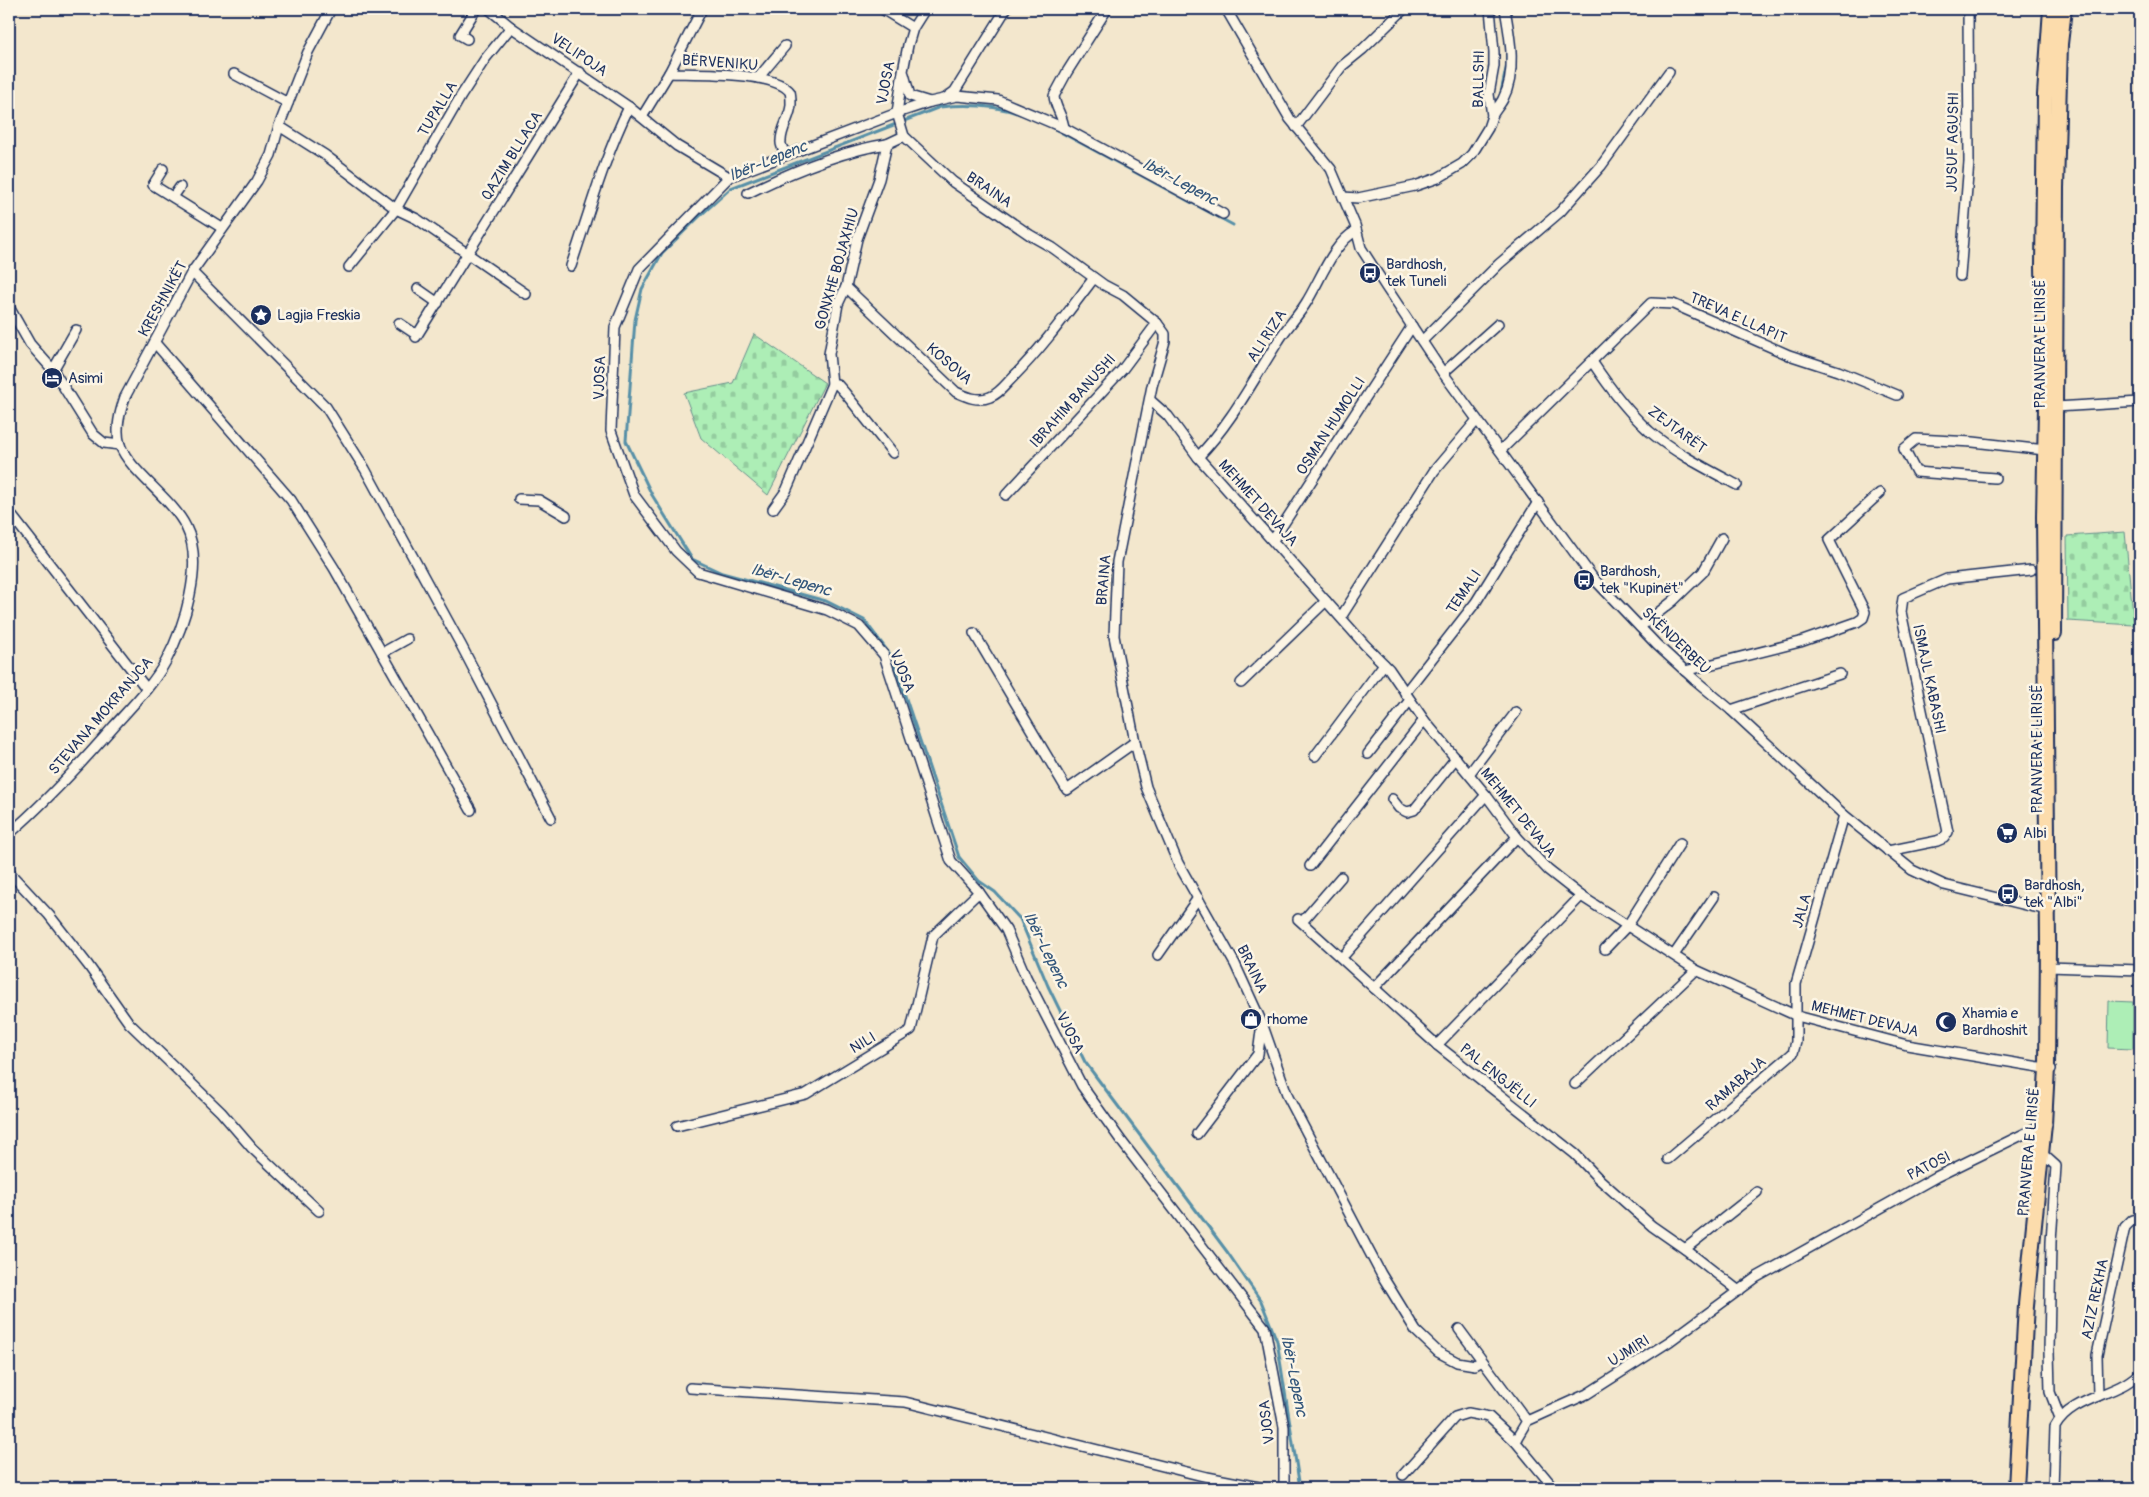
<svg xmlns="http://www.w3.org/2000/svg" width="2149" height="1497" viewBox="0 0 2149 1497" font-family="Pangolin,sans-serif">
  <defs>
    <pattern id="cemetery-stones" width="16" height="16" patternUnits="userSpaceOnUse" patternTransform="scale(1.25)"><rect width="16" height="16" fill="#adeeb6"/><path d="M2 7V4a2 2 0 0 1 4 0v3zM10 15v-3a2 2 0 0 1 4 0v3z" fill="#94cc9f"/></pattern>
  </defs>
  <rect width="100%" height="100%" fill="#f3e7cd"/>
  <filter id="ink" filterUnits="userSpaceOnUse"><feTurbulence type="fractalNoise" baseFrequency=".02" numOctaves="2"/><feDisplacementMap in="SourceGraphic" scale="10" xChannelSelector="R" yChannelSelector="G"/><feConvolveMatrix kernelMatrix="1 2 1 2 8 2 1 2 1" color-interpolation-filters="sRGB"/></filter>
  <g filter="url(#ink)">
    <polygon fill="#adeeb6" stroke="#648e8a" points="2109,1001 2133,1002 2133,1049 2108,1048"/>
    <g fill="url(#cemetery-stones)" stroke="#648e8a">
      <polygon points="754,334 825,383 768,495 701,438 684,393 733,383"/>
      <polygon points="2125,532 2134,625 2068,621 2067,536"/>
    </g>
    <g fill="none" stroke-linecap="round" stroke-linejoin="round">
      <g stroke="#578fa7" stroke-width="3">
        <polyline points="1500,97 1507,64 1506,39"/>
        <path d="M1020,114c-27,-9 -52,-10 -80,-7l-209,81 -30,27 -39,38 -20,36 -7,31 -9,121 26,54 40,64 30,14 104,28 38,19 28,37 67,200 20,24 16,11 25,27 28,67 37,76 143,191 33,48 16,40 23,147"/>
        <polyline points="1051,127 1233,225"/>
      </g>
      <g stroke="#1b2f5e" stroke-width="12">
        <g id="minor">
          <polyline points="489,9 511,27 629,107 677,146 729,177"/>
          <polyline points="882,9 913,28"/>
          <polyline points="925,9 913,28 908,45 903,71 897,113 904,136 953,182 1030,235 1053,248 1104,285 1123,295 1157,323 1165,334 1165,341 1152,386 1117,562 1114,636 1135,742 1146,787 1178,863 1235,964 1262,1023 1258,1054 1197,1134"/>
          <polyline points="1226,9 1290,119 1331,169 1355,225 1361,248 1386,287 1443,373 1593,578 1657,645 1695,680 1731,710 1844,815 1912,870 1944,885 2051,911"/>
          <polyline points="467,39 460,35 476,9"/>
          <path d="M669,73c25,1 106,-2 121,19 1,3 1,9 1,12 0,12 -10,24 -10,37 -1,4 3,10 5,14"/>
          <polyline points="234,74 288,103"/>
          <polyline points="904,74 910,96 930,102"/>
          <polyline points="758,78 785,46"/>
          <polyline points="947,97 955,91 1006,9"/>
          <path d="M1492,116c3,-6 8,-11 11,-17 14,-26 7,-62 2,-90"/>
          <polyline points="642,117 669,73 702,9"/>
          <polyline points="279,126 325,155 396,209 417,219 526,294"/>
          <polyline points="1296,127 1342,66 1363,49 1404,9"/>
          <path d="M1064,128c-1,-12 -9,-20 -10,-32l13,-24 40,-63"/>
          <polyline points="163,169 153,185 222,228"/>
          <path d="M748,193c43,-21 92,-42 139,-49"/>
          <polyline points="173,197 180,187"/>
          <polyline points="1343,197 1358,198 1415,186 1438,178 1462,164 1472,154 1488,128 1492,116 1489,94 1494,66 1494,52 1490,9"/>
          <polyline points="1223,214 1064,128 998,100 957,96 930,102 897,113 729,177 639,269 615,327 611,431 634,495 676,551 698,572 827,610 859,626 884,655 951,861 979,892 1006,930 1026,977 1082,1086 1122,1142 1265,1328 1284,1427 1284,1488"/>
          <path d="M571,266c18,-53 33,-108 58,-159"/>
          <polyline points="349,267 396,209 461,96 485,59 511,27"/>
          <polyline points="192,272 326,407 365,469 461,645 551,818"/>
          <polyline points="1960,276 1969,162 1968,9"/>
          <path d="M846,287l110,105c11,5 22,10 34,5 9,-3 16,-13 23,-20 30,-30 55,-65 81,-99"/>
          <polyline points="418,289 438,303"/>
          <polyline points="9,307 30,344 53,370 93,434 104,443 120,445"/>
          <polyline points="399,323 417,335"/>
          <polyline points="416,337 580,72"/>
          <polyline points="1422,341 1499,264 1560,212 1601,166 1669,72"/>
          <polyline points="155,343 291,500 334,568 471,810"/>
          <path d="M1593,363c16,24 34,48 56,68 26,22 58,38 88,54"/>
          <polyline points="53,370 76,330"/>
          <polyline points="1443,373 1498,324"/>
          <polyline points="832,384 837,384 845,393 893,453"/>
          <polyline points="1150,400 1168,416 1198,457 1365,645 1389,669 1424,720 1486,795 1517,837 1548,870 1581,896 1696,970 1797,1016 1907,1045 2051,1069"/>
          <polyline points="2056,407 2140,402"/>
          <polyline points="1501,450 1651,303 1673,304 1789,355 1838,371 1897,395"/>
          <path d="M1198,457c34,-35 55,-77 81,-117 8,-13 19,-24 27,-37 14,-22 27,-60 50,-72"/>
          <polyline points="1995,478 1916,472 1904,449 1916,439 1973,442 2045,450"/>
          <polyline points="1006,495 1122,370 1157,323"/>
          <polyline points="519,499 539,500 566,516"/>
          <polyline points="773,509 786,491 832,384 829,354 838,304 846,287 857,239 879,179 887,144 904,136"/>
          <polyline points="9,512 146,688"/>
          <polyline points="1273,540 1412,326"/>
          <polyline points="1341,617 1434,471 1477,420"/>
          <polyline points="1640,627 1673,601 1703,572 1722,538"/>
          <polyline points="974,633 1067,790 1135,742"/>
          <polyline points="382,653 407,639"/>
          <polyline points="1685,671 1800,642 1857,622 1863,618 1865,612 1829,540 1880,493"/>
          <polyline points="1241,683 1326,601"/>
          <polyline points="1405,693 1476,602 1538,502"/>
          <polyline points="1731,710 1840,674"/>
          <polyline points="1368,754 1410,700"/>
          <polyline points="1315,756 1384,664"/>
          <polyline points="1469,774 1516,712"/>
          <polyline points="1392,799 1399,808 1407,812 1414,810 1456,758"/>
          <path d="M9,834c38,-33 72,-70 105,-108 18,-20 39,-41 52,-65 18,-34 39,-97 20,-134 -14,-29 -57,-56 -66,-82 -5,-16 0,-33 5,-48l67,-125 65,-91 14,-26 8,-29 29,-74 23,-43"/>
          <polyline points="1888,851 1937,841 1944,838 1948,832 1901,612 1903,598 1947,579 2031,570"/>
          <polyline points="1310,866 1424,720"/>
          <polyline points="9,872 49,915 88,965 129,1023 221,1112 252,1148 319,1211"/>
          <polyline points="1298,919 1437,1045 1575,1154 1598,1178 1652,1226 1685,1249 1739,1291"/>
          <polyline points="1302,922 1341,877"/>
          <polyline points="1605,949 1628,925 1680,843"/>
          <polyline points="1345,954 1486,795"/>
          <polyline points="1158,955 1198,898"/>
          <polyline points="1674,955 1714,897"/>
          <polyline points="2048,967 2140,970"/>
          <polyline points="1374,988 1517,837"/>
          <polyline points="1263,1026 1288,1097 1381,1274 1416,1331 1438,1352 1457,1362 1475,1365 1482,1361"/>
          <polyline points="1437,1045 1581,896"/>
          <polyline points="1575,1084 1696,970"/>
          <polyline points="677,1126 806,1094 911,1030 933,936 979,892"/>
          <polyline points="2046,1157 2056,1166 2051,1242 2049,1351 2050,1392 2060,1418"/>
          <polyline points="1668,1159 1793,1053 1796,1042 1796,984 1844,815"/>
          <polyline points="1685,1249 1757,1192"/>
          <polyline points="1459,1329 1527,1421"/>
          <polyline points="690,1388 905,1402 1207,1477 1264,1488"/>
          <polyline points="2098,1396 2097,1355 2125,1227 2132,1220 2140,1218"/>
          <polyline points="1515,1441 1527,1421 1587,1394 1670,1341 1757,1277 1936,1177 2044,1124 2047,1124"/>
          <polyline points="1403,1475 1455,1417 1468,1413 1489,1417 1515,1441 1554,1488"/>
          <path d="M2053,1488l2,-61c12,-23 44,-30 66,-41 7,-3 13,-8 19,-13"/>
        </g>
      </g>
      <g stroke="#1b2f5e" stroke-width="18">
        <g id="primary">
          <polyline points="2054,633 2056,188 2060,44 2064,9"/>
          <polyline points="2016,1488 2026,1305 2044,1124 2047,1068 2048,943 2044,517 2046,407 2043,266 2045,95 2051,9"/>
        </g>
      </g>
      <use href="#minor" stroke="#fcf5e5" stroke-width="9"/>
      <use href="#primary" stroke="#fcdcac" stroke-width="14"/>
    </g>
  </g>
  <defs>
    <g id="bus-disc" transform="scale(1.125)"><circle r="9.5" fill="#1b2f5e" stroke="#fcf5e5"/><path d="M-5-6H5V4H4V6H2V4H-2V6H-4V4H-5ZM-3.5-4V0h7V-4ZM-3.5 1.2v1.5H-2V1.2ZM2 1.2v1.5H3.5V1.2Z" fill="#fff"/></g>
    <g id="sight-disc" transform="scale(1.125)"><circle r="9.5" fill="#1b2f5e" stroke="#fcf5e5"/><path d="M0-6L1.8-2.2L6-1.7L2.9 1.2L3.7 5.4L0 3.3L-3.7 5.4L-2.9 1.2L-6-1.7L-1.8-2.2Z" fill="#fff"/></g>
    <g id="hotel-disc" transform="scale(1.125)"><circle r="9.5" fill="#1b2f5e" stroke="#fcf5e5"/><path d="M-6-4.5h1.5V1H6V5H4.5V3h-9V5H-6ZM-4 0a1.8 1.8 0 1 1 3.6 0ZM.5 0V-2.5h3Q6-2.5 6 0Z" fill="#fff"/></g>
    <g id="supermarket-disc" transform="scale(1.125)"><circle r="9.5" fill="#1b2f5e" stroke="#fcf5e5"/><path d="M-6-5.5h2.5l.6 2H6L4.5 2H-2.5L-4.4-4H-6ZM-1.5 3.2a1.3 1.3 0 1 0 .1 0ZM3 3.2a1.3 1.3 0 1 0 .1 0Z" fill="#fff"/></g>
    <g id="shop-disc" transform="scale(1.125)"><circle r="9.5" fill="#1b2f5e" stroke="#fcf5e5"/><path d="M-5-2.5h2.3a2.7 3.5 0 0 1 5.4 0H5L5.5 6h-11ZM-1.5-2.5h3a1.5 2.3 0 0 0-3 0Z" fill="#fff"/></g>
    <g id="mosque-disc" transform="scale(1.125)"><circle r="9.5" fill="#1b2f5e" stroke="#fcf5e5"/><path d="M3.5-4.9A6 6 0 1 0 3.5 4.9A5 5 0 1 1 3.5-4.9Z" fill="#fff"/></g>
  </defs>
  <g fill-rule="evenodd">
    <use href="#bus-disc" x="1370" y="273"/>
    <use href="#sight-disc" x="261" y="315"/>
    <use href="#hotel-disc" x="52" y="378"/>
    <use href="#bus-disc" x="1584" y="580"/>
    <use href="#supermarket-disc" x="2007" y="833"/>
    <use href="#bus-disc" x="2008" y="894"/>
    <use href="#shop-disc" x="1251" y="1019"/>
    <use href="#mosque-disc" x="1946" y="1022"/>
  </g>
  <g text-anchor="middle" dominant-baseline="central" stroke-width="5" stroke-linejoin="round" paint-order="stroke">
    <g font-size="15" fill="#1b2f5e" stroke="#fcf5e5">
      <text transform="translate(579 55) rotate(34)">VELIPOJA</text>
      <text transform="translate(720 63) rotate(4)">BËRVENIKU</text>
      <text transform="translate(1479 79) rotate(-89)">BALLSHI</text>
      <text transform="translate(886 83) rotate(-79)">VJOSA</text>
      <text transform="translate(438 109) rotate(-59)">TUPALLA</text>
      <text transform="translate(1953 142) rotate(-89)">JUSUF AGUSHI</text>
      <text transform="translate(512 156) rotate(-58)">QAZIM BLLACA</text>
      <text transform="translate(989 190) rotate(34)">BRAINA</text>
      <text transform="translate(837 269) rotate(-74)">GONXHE BOJAXHIU</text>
      <text transform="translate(163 299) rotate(-61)">KRESHNIKËT</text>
      <text transform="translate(1738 318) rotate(24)">TREVA E LLAPIT</text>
      <text transform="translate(1267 336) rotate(-57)">ALI RIZA</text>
      <text transform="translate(2040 344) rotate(-90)">PRANVERA E LIRISË</text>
      <text transform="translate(949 364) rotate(41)">KOSOVA</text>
      <text transform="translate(600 378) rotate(-88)">VJOSA</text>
      <text transform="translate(1073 401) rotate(-48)">IBRAHIM BANUSHI</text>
      <text transform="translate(1331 426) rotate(-57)">OSMAN HUMOLLI</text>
      <text transform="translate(1677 430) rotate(37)">ZEJTARËT</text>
      <text transform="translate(1258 503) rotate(48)">MEHMET DEVAJA</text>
      <text transform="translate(1104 580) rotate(-85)">BRAINA</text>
      <text transform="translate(1464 592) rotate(-56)">TEMALI</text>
      <text transform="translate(1676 641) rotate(44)">SKËNDERBEU</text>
      <text transform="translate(902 671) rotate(68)">VJOSA</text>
      <text transform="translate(1929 679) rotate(78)">ISMAJL KABASHI</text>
      <text transform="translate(101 716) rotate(-49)">STEVANA MOKRANJCA</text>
      <text transform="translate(2037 749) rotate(-90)">PRANVERA E LIRISË</text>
      <text transform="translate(1518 813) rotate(51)">MEHMET DEVAJA</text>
      <text transform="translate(1802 911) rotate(-74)">JALA</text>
      <text transform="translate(1252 969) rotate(64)">BRAINA</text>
      <text transform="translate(1865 1019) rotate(14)">MEHMET DEVAJA</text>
      <text transform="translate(1070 1033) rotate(63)">VJOSA</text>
      <text transform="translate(863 1043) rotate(-31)">NILI</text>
      <text transform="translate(1498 1076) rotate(39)">PAL ENGJËLLI</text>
      <text transform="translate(1736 1084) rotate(-41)">RAMABAJA</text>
      <text transform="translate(2029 1152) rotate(-85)">PRANVERA E LIRISË</text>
      <text transform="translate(1929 1166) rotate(-27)">PATOSI</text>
      <text transform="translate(2095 1299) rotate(-78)">AZIZ REXHA</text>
      <text transform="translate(1629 1351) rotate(-32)">UJMIRI</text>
      <text transform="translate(1267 1422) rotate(-97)">VJOSA</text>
    </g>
    <g font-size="15" fill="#1b2f5e" stroke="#fcf5e5" text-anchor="start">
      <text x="1386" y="264">Bardhosh,<tspan x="1386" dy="17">tek Tuneli</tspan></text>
      <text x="277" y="315">Lagjia Freskia</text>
      <text x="68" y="378">Asimi</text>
      <text x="1600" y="571">Bardhosh,<tspan x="1600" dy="17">tek "Kupinët"</tspan></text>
      <text x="2023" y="833">Albi</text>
      <text x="2024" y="885">Bardhosh,<tspan x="2024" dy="17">tek "Albi"</tspan></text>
      <text x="1962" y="1013">Xhamia e<tspan x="1962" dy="17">Bardhoshit</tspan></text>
      <text x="1267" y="1019">rhome</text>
    </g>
    <g font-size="16" font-style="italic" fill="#34577c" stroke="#fcf5e5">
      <text transform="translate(768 161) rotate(-22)">Ibër-Lepenc</text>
      <text transform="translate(1180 182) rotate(28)">Ibër-Lepenc</text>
      <text transform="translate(791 580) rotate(16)">Ibër-Lepenc</text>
      <text transform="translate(1046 950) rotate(64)">Ibër-Lepenc</text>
      <text transform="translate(1294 1376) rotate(79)">Ibër-Lepenc</text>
    </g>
  </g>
  <rect width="2149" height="1497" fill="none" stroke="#fcf5e5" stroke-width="30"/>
  <rect x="15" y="15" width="2119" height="1467" fill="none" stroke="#1b2f5e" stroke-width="2" filter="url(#ink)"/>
</svg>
